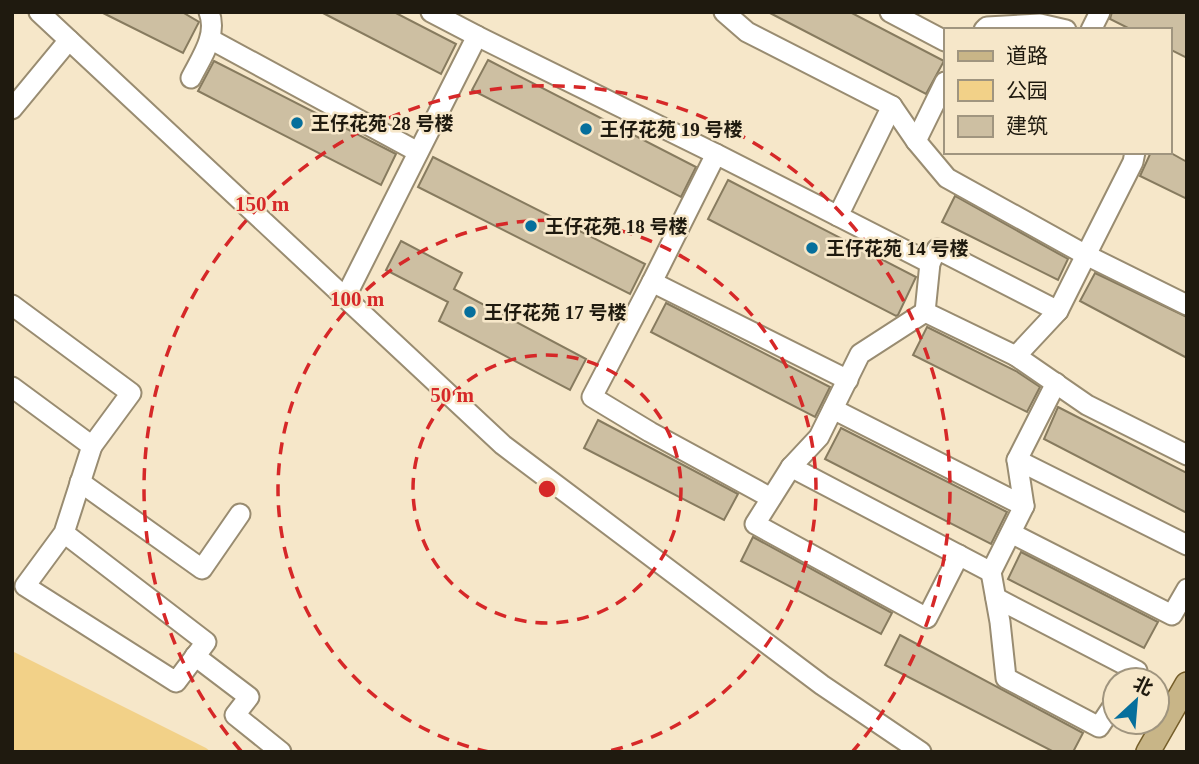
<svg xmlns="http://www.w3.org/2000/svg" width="1199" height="764" viewBox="0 0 1199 764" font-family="'Times New Roman','Noto Sans SC',serif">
  <rect width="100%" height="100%" fill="#f6e7c9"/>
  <polygon fill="#f2d188" points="12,651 206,748 211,752 12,752"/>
  <g fill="#cdbfa2" stroke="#877b5f" stroke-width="2">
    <polygon points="101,12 182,12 199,22 183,53"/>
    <polygon points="321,12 394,12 456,44 441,74"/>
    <polygon points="768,12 850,12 944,61 926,94"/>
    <polygon points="1112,12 1187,12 1187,58 1169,49 1169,30 1132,30 1110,19"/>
    <polygon points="488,60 696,167 681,197 472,90"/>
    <polygon points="214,61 396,154 381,185 198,91"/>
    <polygon points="1151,152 1169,152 1187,162 1187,199 1140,176"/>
    <polygon points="433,157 645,264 630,294 418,187"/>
    <polygon points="728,180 916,277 898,315 896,316 708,219"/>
    <polygon points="955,196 1068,259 1058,280 942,222"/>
    <polygon points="401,241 462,273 454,289 586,359 570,390 439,321 448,302 386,270"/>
    <polygon points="1095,273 1187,317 1187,358 1080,301"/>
    <polygon points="666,303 830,387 815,417 651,332"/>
    <polygon points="927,327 1016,371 1040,387 1027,412 913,355"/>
    <polygon points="1058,407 1187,473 1187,513 1044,439"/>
    <polygon points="598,420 738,494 724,520 584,448"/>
    <polygon points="841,428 1007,512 991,544 825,459"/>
    <polygon points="753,537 892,613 881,634 741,561"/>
    <polygon points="1021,552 1158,622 1144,648 1008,579"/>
    <polygon points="900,635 1083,733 1073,752 1054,752 885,665"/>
  </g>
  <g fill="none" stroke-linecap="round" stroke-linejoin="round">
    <g stroke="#998c71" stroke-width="23">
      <g id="minor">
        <polyline points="39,12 503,445 822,685 921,752"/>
        <polyline points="724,12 747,32 892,106 916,141 947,178 1086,255 1133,162 1135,152"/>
        <polyline points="890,12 945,41"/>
        <polyline points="984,30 987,27 1040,24 1066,30"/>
        <polyline points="1091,30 1100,12"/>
        <polyline points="477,36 716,154"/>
        <polyline points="210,39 418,152"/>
        <path d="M191,78c10,-20 27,-43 18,-66"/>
        <polyline points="892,106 838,216 930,263 937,249 1058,311"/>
        <polyline points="12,109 69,40"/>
        <polyline points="916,141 945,82"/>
        <polyline points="930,263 925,312 1016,356"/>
        <polyline points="652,282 716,154 838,216"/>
        <polyline points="345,298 477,36 431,12"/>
        <polyline points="12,305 131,393 92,446"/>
        <polyline points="1187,305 1086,255 1058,311 1016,356 1087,405 1187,455"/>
        <polyline points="925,312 860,354 819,437 791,467 755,524 927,618 959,555"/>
        <polyline points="1056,383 1017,460 1024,506 991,572 1000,622 1006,678 1099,727 1115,703"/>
        <polyline points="12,387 92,446 64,533 25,586 176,682 206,642 64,533"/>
        <polyline points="833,409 1024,506"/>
        <polyline points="1017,460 1187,545"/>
        <polyline points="791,467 991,572"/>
        <polyline points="80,482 202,569 240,514"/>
        <polyline points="771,498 650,432 592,397 652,282 848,380"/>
        <polyline points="1011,533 1172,615 1187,589"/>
        <polyline points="996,598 1137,671 1131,680"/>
        <polyline points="195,656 249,697 235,715 281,752"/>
      </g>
    </g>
    <g stroke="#755e29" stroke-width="26">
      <polyline id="major" points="1148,752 1187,684"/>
    </g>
    <use href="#minor" stroke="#fff" stroke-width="19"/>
    <use href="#major" stroke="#c8b587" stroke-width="23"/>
  </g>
  <g fill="none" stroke="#d62828" stroke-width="3.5" stroke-dasharray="12 9">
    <circle cx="547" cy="489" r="134"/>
    <path d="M489 752A269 269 0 1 1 605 752"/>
    <path d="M241 751A403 403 0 1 1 853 751"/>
  </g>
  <g fill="#066f9c" stroke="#f6e7c9" stroke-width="2.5">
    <circle cx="297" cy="123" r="7"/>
    <circle cx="586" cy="129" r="7"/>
    <circle cx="531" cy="226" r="7"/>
    <circle cx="812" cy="248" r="7"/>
    <circle cx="470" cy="312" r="7"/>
  </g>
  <g text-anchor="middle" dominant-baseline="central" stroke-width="5" stroke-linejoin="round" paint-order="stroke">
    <g font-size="19" font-weight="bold" fill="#1f1a0f" stroke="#f6e7c9" text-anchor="start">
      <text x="311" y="123">王仔花苑 28 号楼</text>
      <text x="600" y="129">王仔花苑 19 号楼</text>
      <text x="545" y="226">王仔花苑 18 号楼</text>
      <text x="826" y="248">王仔花苑 14 号楼</text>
      <text x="484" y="312">王仔花苑 17 号楼</text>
    </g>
  </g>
  <circle cx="547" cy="489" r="10" fill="#d62828" stroke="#f6e7c9" stroke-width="3.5"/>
  <g font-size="21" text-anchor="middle" font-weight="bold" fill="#d62828" stroke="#f6e7c9" stroke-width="5" stroke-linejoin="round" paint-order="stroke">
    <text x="262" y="211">150 m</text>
    <text x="357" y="306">100 m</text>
    <text x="452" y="402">50 m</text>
  </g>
  <rect width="1199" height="764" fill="none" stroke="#1f1a0f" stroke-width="28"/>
  <rect x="944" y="28" width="228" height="126" fill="#f6e7c9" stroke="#a0957f" stroke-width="2"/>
  <rect x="958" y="51" width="35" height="10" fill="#c8b587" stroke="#a0957f" stroke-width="2"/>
  <text x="1006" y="63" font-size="21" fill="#1f1a0f">道路</text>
  <rect x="958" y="80" width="35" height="21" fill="#f2d188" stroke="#a0957f" stroke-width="2"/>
  <text x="1006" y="98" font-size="21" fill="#1f1a0f">公园</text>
  <rect x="958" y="116" width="35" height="21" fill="#cdbfa2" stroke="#a0957f" stroke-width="2"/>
  <text x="1006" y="133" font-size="21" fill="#1f1a0f">建筑</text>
  <g transform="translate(1136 701) rotate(26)"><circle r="33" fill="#f6e7c9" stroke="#a0957f" stroke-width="2"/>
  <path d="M0-5L12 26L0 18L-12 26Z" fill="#066f9c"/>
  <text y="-10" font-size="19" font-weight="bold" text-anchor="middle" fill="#1f1a0f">北</text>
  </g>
</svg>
